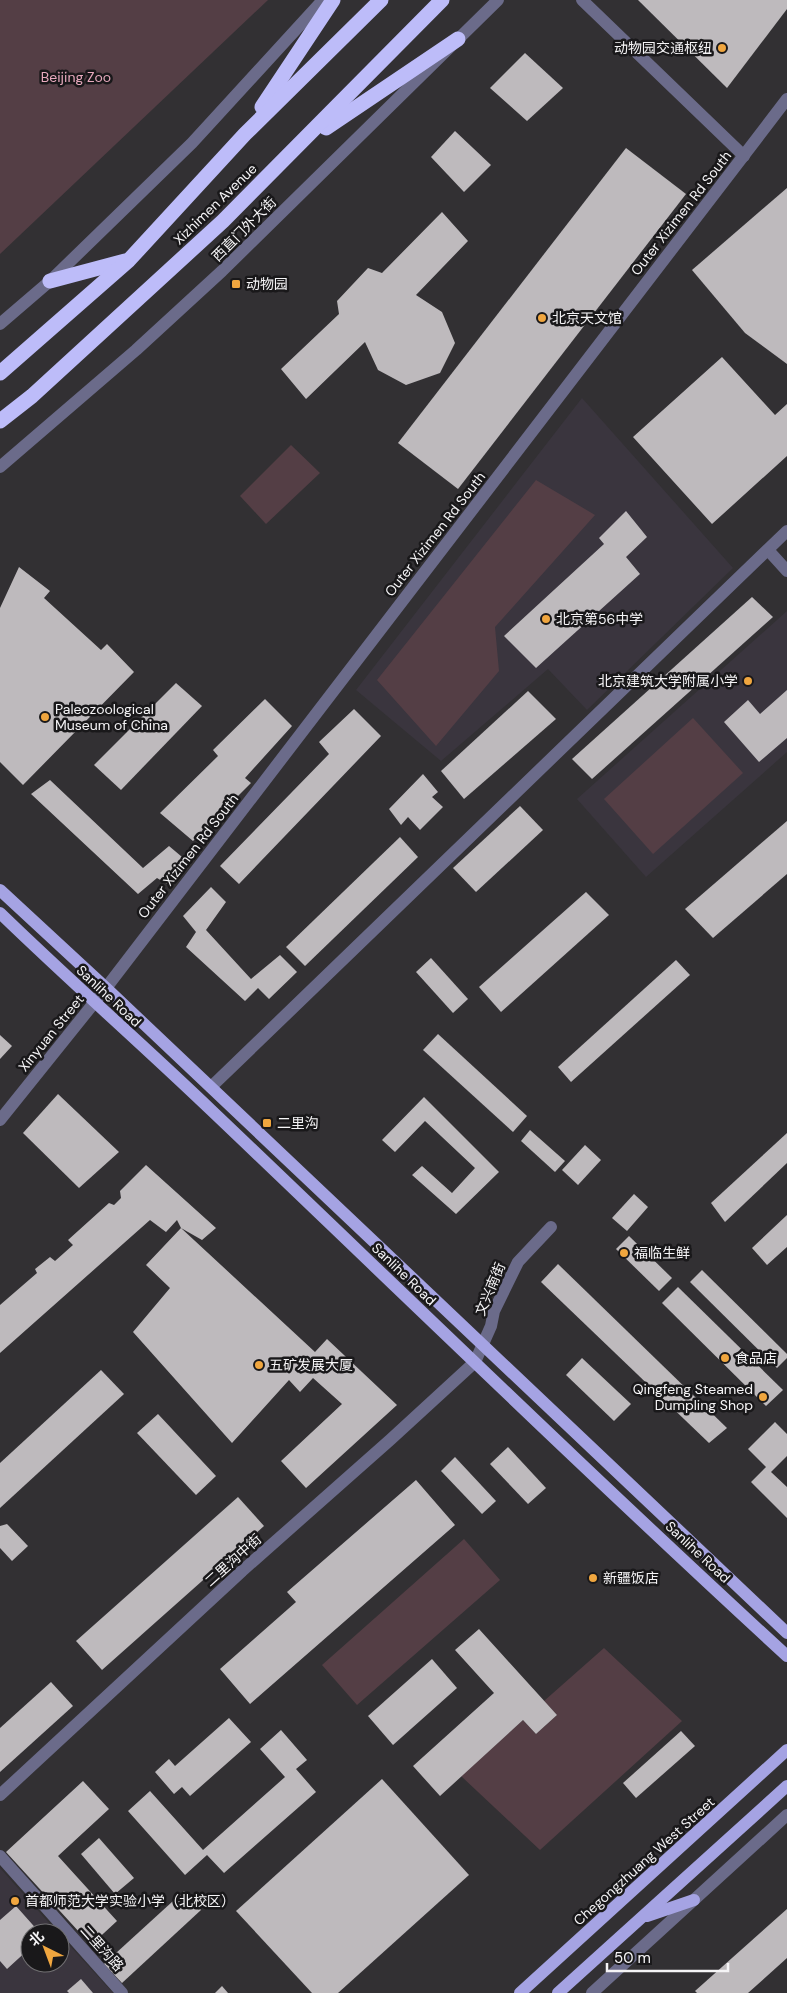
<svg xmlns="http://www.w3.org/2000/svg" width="787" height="1993" viewBox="0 0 787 1993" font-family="'DM Sans','Noto Sans SC',sans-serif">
  <rect width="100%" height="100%" fill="#323033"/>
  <g fill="#3a353e">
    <polygon points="582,398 733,568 587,710 548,669 441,761 356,690"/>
    <polygon points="787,611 787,752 646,877 577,799"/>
    <polygon points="0,1868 58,1933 30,1933 30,1963 60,1963 60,1935 113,1993 0,1993"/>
  </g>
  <g fill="#543e45">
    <polygon points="0,0 268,0 0,254"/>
    <polygon points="291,445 320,473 266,524 240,496"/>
    <polygon points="536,480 595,515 495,627 499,671 436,746 377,680"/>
    <polygon points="693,718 743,773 653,854 604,799"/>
    <polygon points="464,1539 500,1580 357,1705 322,1665"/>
    <polygon points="604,1648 682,1721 540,1850 461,1776 523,1720 536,1734 557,1715 544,1701"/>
  </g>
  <g fill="#bebabd">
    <polygon points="638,0 787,0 787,9 727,88"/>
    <polygon points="525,53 563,88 527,121 490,88"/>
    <polygon points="455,131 491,165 464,192 431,157"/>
    <polygon points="626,148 686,194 458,489 398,443"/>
    <polygon points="787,188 787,364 745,333 692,270"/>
    <polygon points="442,212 468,241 416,295 442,312 455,343 440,373 406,385 378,370 365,342 306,399 281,369 339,314 337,301 368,268 382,273"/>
    <polygon points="722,357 775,415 787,404 787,456 712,524 633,437"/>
    <polygon points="626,511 647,537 626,557 640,574 536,668 504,636 604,544 599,538"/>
    <polygon points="19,567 50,591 44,598 101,650 107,644 134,672 23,785 0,762 0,608"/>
    <polygon points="752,597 773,617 592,779 572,759"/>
    <polygon points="176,683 202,706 121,790 94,765"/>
    <polygon points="787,690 787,738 759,762 724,722 748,700 760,714"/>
    <polygon points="528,691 556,719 464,799 441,771"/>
    <polygon points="265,699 292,726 245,778 251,783 193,841 160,813 218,756 213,750"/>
    <polygon points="354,709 381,736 239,884 220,866 329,754 319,742"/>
    <polygon points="423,774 438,792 432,797 443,807 420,830 408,817 401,825 389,809"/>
    <polygon points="50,780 143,868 169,846 188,862 167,884 157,878 138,894 31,794"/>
    <polygon points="520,806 543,830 476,892 453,868"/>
    <polygon points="787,821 787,874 713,938 685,909"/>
    <polygon points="400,837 418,857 305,966 286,947"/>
    <polygon points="211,887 226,902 206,930 251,979 280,955 297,972 269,999 258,988 245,1001 186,947 196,932 183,916"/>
    <polygon points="586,892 609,915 501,1012 479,987"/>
    <polygon points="431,958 468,999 453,1013 416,972"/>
    <polygon points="676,960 690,975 571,1082 558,1067"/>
    <polygon points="438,1034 527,1116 513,1132 423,1050"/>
    <polygon points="0,1035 12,1046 0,1059"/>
    <polygon points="58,1094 119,1152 79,1188 23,1133"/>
    <polygon points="424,1097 499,1172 456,1214 412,1175 422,1166 452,1193 475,1168 425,1121 395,1152 382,1140"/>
    <polygon points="530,1130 565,1161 555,1172 521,1141"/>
    <polygon points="787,1133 787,1163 725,1222 711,1203"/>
    <polygon points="585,1145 601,1160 578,1185 562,1170"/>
    <polygon points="146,1165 216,1228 202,1240 181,1228 315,1352 327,1339 397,1405 306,1488 281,1461 342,1404 313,1378 300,1392 289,1380 232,1443 133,1332 170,1288 146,1265 181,1228 177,1220 166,1232 150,1220 0,1353 0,1305 37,1273 35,1269 50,1257 55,1261 73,1245 68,1240 109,1203 114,1205 121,1198 120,1191"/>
    <polygon points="634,1194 648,1207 627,1231 612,1218"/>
    <polygon points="787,1215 787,1247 767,1265 752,1248"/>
    <polygon points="629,1236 672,1278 659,1291 616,1249"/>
    <polygon points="558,1264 727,1428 709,1443 541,1282"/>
    <polygon points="702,1270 787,1354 787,1358 777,1368 690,1282"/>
    <polygon points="678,1287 783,1390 766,1406 662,1303"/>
    <polygon points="582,1358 631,1404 614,1421 566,1375"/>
    <polygon points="101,1370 124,1394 0,1508 0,1463"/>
    <polygon points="158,1414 216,1476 196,1495 137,1433"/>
    <polygon points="775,1422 787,1434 787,1456 771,1472 787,1487 787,1518 751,1482 766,1467 748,1449"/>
    <polygon points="508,1447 546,1488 528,1504 490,1464"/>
    <polygon points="455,1457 496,1501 482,1514 441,1471"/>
    <polygon points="416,1480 455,1525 250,1704 220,1669 296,1602 287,1592"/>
    <polygon points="238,1497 264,1526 102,1670 76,1641"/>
    <polygon points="7,1524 28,1546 12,1561 0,1548 0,1526"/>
    <polygon points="479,1629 557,1715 536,1734 523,1720 440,1796 413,1766 494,1693 455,1650"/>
    <polygon points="432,1659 457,1688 393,1745 368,1716"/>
    <polygon points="51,1682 73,1706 0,1772 0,1728"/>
    <polygon points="229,1718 251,1742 190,1796 182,1787 174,1794 155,1772 169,1759 175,1766"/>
    <polygon points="281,1730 307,1760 296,1769 316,1792 224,1873 207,1855 185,1875 128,1811 150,1791 203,1850 285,1777 260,1749"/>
    <polygon points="681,1731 695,1746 636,1798 623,1783"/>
    <polygon points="382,1779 469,1875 338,1993 312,1993 236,1911"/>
    <polygon points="83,1781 109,1809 58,1856 117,1921 91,1945 6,1852"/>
    <polygon points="99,1838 134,1878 115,1894 81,1854"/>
    <polygon points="184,1891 201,1910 122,1983 104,1964"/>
    <polygon points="16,1906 40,1933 30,1933 30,1948 7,1969 0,1961 0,1920"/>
    <polygon points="787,1909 787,1958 748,1993 697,1993 695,1991"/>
    <polygon points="81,1979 93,1993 69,1993 67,1991"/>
    <polygon points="222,1986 228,1993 215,1993"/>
  </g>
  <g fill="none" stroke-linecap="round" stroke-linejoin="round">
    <g stroke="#6b6b8a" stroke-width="12">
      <polyline points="582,0 744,156"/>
      <polyline points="0,324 50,281 192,143 323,0"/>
      <polyline points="0,467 136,350 222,271 498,0"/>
      <polyline points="768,550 787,571"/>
      <polyline points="211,1087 787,531"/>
      <polyline points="0,1120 106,988 787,99"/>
      <polyline points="0,1795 242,1571 390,1440 475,1362 491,1326 494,1311 518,1262 551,1227"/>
      <polyline points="0,1856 122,1993"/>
      <polyline points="592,1993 787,1815"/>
    </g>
    <g stroke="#a5a3e3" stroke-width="12">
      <polyline points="0,890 106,988 787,1633"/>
      <path d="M0,913c69,67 141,130 211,197 191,182 381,367 576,546"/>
      <polyline points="647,1916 694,1900"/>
      <polyline points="520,1993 787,1750"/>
      <polyline points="558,1993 787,1786"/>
    </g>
    <g stroke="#bdbcf9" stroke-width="15">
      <polyline points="262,107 333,0"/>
      <polyline points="326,128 458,39"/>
      <polyline points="50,281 125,261"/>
      <polyline points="0,373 129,260 245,134 381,0"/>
      <polyline points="0,421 32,396 223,221 442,0"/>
    </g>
  </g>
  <g fill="#f0a63f" stroke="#19181a" stroke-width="2">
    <circle cx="722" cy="48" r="5"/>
    <rect x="231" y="279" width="10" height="10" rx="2.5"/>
    <circle cx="542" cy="318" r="5"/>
    <circle cx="546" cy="619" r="5"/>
    <circle cx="748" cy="681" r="5"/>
    <circle cx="45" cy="717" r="5"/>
    <rect x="262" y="1118" width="10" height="10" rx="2.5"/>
    <circle cx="624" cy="1253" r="5"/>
    <circle cx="725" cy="1358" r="5"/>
    <circle cx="259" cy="1365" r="5"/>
    <circle cx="763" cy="1397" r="5"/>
    <circle cx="593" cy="1578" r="5"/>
    <circle cx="15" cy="1901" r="5"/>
  </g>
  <g text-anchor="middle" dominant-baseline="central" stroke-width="5" stroke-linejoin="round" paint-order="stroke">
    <g font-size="14" fill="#f5f4f6" stroke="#19181a" text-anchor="start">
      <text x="712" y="48" text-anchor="end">动物园交通枢纽</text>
      <text x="246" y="284">动物园</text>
      <text x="552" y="318">北京天文馆</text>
      <text x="556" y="619">北京第56中学</text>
      <text x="738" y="681" text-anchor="end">北京建筑大学附属小学</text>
      <text x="55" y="709">Paleozoological<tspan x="55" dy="16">Museum of China</tspan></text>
      <text x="277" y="1123">二里沟</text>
      <text x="634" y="1253">福临生鲜</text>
      <text x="735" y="1358">食品店</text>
      <text x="269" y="1365">五矿发展大厦</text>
      <text x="753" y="1389" text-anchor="end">Qingfeng Steamed<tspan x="753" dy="16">Dumpling Shop</tspan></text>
      <text x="603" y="1578">新疆饭店</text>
      <text x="25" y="1901">首都师范大学实验小学（北校区）</text>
    </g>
    <g font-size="14" fill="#e9abbf" stroke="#19181a">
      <text x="76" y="77">Beijing Zoo</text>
    </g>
    <g font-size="14" fill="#f5f4f6" stroke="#19181a">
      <text transform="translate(215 204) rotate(-44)">Xizhimen Avenue</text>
      <text transform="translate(681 213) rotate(-52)">Outer Xizimen Rd South</text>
      <text transform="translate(244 229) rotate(-45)">西直门外大街</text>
      <text transform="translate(435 534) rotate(-52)">Outer Xizimen Rd South</text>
      <text transform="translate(188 856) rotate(-52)">Outer Xizimen Rd South</text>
      <text transform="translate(109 996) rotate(43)">Sanlihe Road</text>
      <text transform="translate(51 1033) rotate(-51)">Xinyuan Street</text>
      <text transform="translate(404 1274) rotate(44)">Sanlihe Road</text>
      <text transform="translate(490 1289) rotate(-67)">文兴南街</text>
      <text transform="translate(698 1552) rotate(43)">Sanlihe Road</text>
      <text transform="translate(233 1560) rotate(-42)">二里沟中街</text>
      <text transform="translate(644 1861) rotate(-42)">Chegongzhuang West Street</text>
      <text transform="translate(102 1948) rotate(48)">二里沟路</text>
    </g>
  </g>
  <g transform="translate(45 1948) rotate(318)"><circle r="24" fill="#19181a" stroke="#717072"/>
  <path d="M0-4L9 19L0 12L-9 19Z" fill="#f0a63f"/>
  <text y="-8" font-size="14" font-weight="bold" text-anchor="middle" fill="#f5f4f6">北</text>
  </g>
  <path d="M607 1963v8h121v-8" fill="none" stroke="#f5f4f6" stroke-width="2.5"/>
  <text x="614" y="1963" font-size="15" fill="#f5f4f6" stroke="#19181a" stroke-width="4" paint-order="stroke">50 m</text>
</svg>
